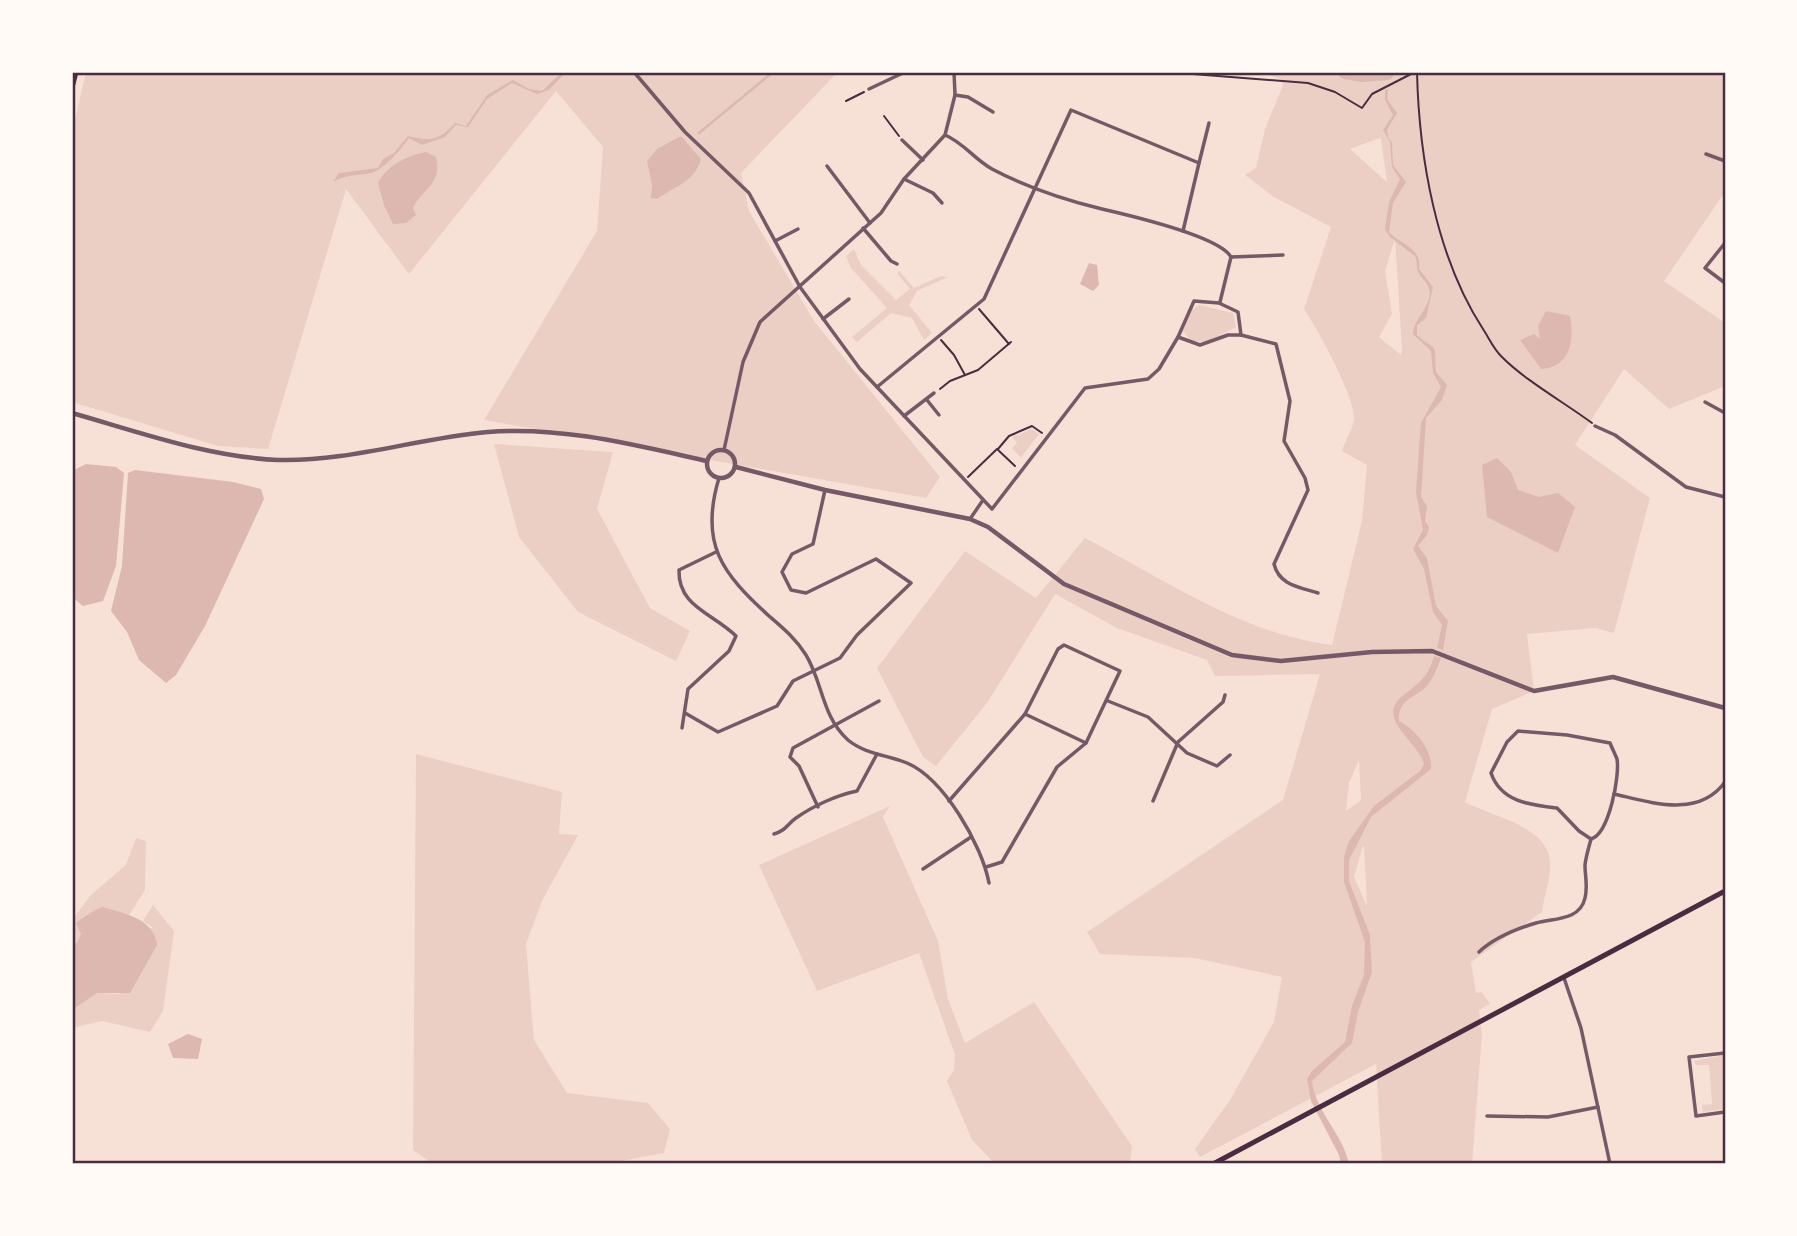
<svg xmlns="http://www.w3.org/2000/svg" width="1797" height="1236" viewBox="0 0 1797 1236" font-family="'Titillium Web',sans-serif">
  <rect width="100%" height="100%" fill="#f7e1d7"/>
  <g fill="#ebcfc5" fill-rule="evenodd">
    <polygon points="86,72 832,72 834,76 741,173 749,211 814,321 940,477 926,498 484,420 597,231 603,147 556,91 409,274 346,189 268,449 218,446 72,402 72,133"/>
    <path d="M1261,72h464v120l-61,89 61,42v63l-56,23 -45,-40 -49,76 75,53 -36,135 -19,-5 -68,6 7,57 -42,18 -27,93c28,15 84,24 85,61 1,15 -6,33 -8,49l-71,50 5,31 6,-1 8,12 -11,6 3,24 -10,130h-90l-6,-100 -176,93 -5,-8 35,-49 44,-78 8,-45 -87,-19 -95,-4 -13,-22 196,-132 37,-126 -105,2 -8,-16 -90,-32 -62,-34 -68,109 -51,63 -13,-9 -46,-89 88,-117 71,47 49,-60c79,41 157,96 247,107l30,-124 5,-56 -25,-14c3,-10 10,-21 12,-31 2,-22 -37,-92 -50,-111l27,-82 -57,-30 -29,-22 11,-7 9,-39 18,-44 -3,-6zM1380,138l1,1 6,43 -37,-33zM1395,239l7,110 -1,6 -22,-18 13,-23 -7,-43zM1359,760l2,40 -15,11 3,-28zM1363,846h1l3,60 -13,-29z"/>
    <polygon points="854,249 861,265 896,300 910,289 897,273 899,271 914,288 941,276 948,277 917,291 909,305 932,333 924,340 912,318 891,313 857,342 852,337 887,308 851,268 846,256"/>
    <polygon points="1199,305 1233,313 1236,327 1207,342 1191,341 1183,331 1192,310"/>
    <polygon points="1032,429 1039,434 1021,458 1012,448 1017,443 1012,437"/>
    <polygon points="494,444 613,452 597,509 650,608 690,631 676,661 578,612 519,537"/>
    <polygon points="416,754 562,792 559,834 578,835 542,901 526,944 534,1040 567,1093 648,1103 670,1129 664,1153 605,1164 433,1164 413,1150"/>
    <polygon points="890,806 883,817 938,941 948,999 965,1043 1034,1002 1132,1146 1130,1164 995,1164 972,1140 947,1081 954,1070 955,1055 919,953 817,991 759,865"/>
    <polygon points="136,838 146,841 145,890 129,915 103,907 72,952 72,920 91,895 126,865"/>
    <polygon points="153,905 174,931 163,1011 150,1032 102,1021 72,1028 72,1009 97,993 119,994 152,927 143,921"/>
    <polygon points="1725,1055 1725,1109 1703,1112 1702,1105 1712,1104 1709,1065 1696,1065 1694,1061"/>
  </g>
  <g fill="#dcb8b0">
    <path d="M562,72h4l-17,18 -12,4 -25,-11 -25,16 -19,28 -12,-2 -11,12 -23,8 -13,-7c-8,11 -25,32 -38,35 -14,3 -26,1 -38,9l6,-9 39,-5 5,-9 11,-6 14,-17c21,5 30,6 47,-13l11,3 21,-31 26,-15 16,9 13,2z"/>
    <path d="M1388,89l-1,10 10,14 -10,17 1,7 4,6 1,22 13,17 -13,21 -4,29c12,13 33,15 30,37l14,18 -7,31 -9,7v10c20,18 18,4 19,37l11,13 -5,15 -16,18 -5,79 6,9 -2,15 4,6 -2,8 -9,11 9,12 9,48 12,15 -5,29 -6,-2 5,-23 -9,-13 -9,-43 -11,-20 10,-19 -7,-38 5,-69 20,-36 -8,-14 -2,-22 -18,-17c0,-17 23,-30 15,-48 -2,-5 -8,-9 -10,-14 -2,-6 0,-10 -3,-16l-25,-19 -5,-8 4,-27 11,-23 -8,-12 -2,-25 -7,-12 10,-15 -8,-15v-10z"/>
    <path d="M681,136l20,23c-6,23 -26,27 -44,40l-6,-1 1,-13 -5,-24 10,-12z"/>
    <path d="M426,152l10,5c7,27 -15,33 -23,51l3,7 -10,8 -13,1 -9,-19 -6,-22c8,-17 30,-28 48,-31z"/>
    <polygon points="1089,263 1097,265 1099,285 1093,291 1080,284"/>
    <path d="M1546,311l24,5c5,24 0,52 -29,53l-21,-29 14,-6 6,5 -2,-13z"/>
    <polygon points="1497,458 1511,472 1518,490 1539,497 1558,493 1575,507 1558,553 1487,517 1482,465"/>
    <polygon points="86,464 116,467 124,473 116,566 103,601 83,606 72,597 72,471"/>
    <polygon points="135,470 233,482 261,489 264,499 205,626 176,675 166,683 139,660 127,632 111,611 122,566 128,473"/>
    <path d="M1434,656l7,2c-4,10 -8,22 -16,30 -13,11 -27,12 -26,33 16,8 34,29 32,48l-60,48 -22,43v21l21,54 2,37 -14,40 -6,31 -40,38c3,30 31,53 37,83h-8l-2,-9 -28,-54 -4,-22 5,-8 33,-29 7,-36 12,-31 1,-33 -21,-60v-25l5,-16 25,-35 46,-35 4,-7c-5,-21 -47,-44 -24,-66 17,-14 28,-19 34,-42z"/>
    <path d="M103,907c22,7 51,11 54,38l-27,48h-33l-25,17v-68l5,1 4,-9 -5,-11c5,-4 21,-15 27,-16z"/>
    <polygon points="188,1034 202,1039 198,1059 173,1058 168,1044"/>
  </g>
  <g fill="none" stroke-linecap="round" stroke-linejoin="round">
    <polyline stroke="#dcb8b0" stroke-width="2.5" points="699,133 773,72"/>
    <polyline stroke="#dcb8b0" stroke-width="14" points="1345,72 1362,75 1387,73"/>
    <g stroke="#4a2c40" stroke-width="2">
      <polyline points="1167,72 1308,83 1335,92 1362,108 1372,94 1415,72"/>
      <path d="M1417,72c2,85 19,185 66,257 6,9 10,19 18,27 22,23 64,47 91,67"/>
      <polyline points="846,101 864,92"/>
      <polyline points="884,116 899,136"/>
      <polyline points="979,309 1009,344"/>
      <polyline points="941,340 954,355 965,375"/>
      <polyline points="940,389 950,381 978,370 1011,342"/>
      <polyline points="998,449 1009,436 1032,426 1042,433"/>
      <polyline points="968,477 997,449 1015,466"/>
    </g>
    <g stroke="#755966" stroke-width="3.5">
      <polyline points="634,72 685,132 749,193 800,287 860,369 992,509 1085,388 1148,379 1159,369 1178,337 1194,301 1219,303 1238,312 1241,335"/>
      <polyline points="869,89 905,72"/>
      <polyline points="955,95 968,97 993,112"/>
      <path d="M945,135c19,8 29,24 47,34 34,18 73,31 110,40 26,6 117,27 129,48"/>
      <polyline points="902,140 923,160"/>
      <polyline points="1706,154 1725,161"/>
      <polyline points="1199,163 1209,123"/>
      <polyline points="827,166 870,223"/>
      <polyline points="904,179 933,193 942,203"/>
      <polyline points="863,228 891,261 897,264"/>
      <polyline points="775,241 798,229"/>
      <polyline points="1725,243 1705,268 1725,283"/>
      <polyline points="1231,257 1283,255"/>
      <polyline points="1220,302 1231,257"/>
      <polyline points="823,319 849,299"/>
      <path d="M1178,337l22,8 28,-10h13l35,9 14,57 -6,40 21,37 3,12 -34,74c5,21 25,23 44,29"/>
      <polyline points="877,387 984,299 1071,110 1199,163 1183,231"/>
      <polyline points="927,400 939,415"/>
      <polyline points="1705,402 1725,413"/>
      <polyline points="904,416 934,393"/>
      <polyline points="1595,426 1615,435 1686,487 1725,497"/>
      <polyline points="724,450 743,362 760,322 881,213 904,179 945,135 955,95 954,72"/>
      <path d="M719,478c-20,66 3,95 50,138 14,12 27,23 37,39 17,28 16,62 42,85 17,14 39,15 59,23 37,16 75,82 82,120"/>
      <polyline points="970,519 983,500"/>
      <polyline points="1108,701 1148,717 1187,753 1217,766 1230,755"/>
      <polyline points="685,713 718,732 777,706 793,681 840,658 857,635 911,583 876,559 806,593 791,590 782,572 792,554 813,544 825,490"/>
      <polyline points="1025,714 1086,743"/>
      <path d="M682,728l6,-39 41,-38 7,-15c-23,-23 -58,-29 -57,-66l37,-18"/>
      <path d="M1518,731l49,4 43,8c2,5 5,11 7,16 3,17 -8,75 -26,80l-12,-8 -22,-23c-27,-3 -56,-6 -66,-35l16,-31z"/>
      <path d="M1614,794c36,8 84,25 111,-12"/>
      <polyline points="949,801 1025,714 1058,649 1064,645 1120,671 1086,743 1057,767 1002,862 986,867"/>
      <polyline points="1153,801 1178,742 1223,702 1225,695"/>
      <polyline points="818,807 799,766 790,757 793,748 879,701"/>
      <path d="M774,834c12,-3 13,-10 22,-16 17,-12 41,-23 61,-27l20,-37"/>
      <polyline points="923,869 971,837"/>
      <path d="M1479,952c15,-14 37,-23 57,-29 17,-5 44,-2 49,-25 3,-11 0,-22 0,-33 1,-9 4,-18 6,-26"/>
      <polyline points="1564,978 1581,1028 1610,1164"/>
      <polyline points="1725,1053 1689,1057 1696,1116 1725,1112"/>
      <polyline points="1487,1116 1548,1117 1598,1107"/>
    </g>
    <g stroke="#755966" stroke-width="4.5">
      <path d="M72,413c67,19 136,44 206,47 70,2 140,-22 210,-28 74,-6 147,13 219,29"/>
      <circle cx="721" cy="464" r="14"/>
      <polyline points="736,467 825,490 970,519 988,527 1064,584 1232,655 1281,661 1372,652 1432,651 1534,691 1613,677 1725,708"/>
    </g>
    <polyline stroke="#4a2c40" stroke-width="5" points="1213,1164 1725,891"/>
    <polyline stroke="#4a2c40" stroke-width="7" points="72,84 75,72"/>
  </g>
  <rect width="1797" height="1236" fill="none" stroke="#fffaf5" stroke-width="147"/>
  <rect x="74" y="74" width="1650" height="1088" fill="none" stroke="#4a2c40" stroke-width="2.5"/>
</svg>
